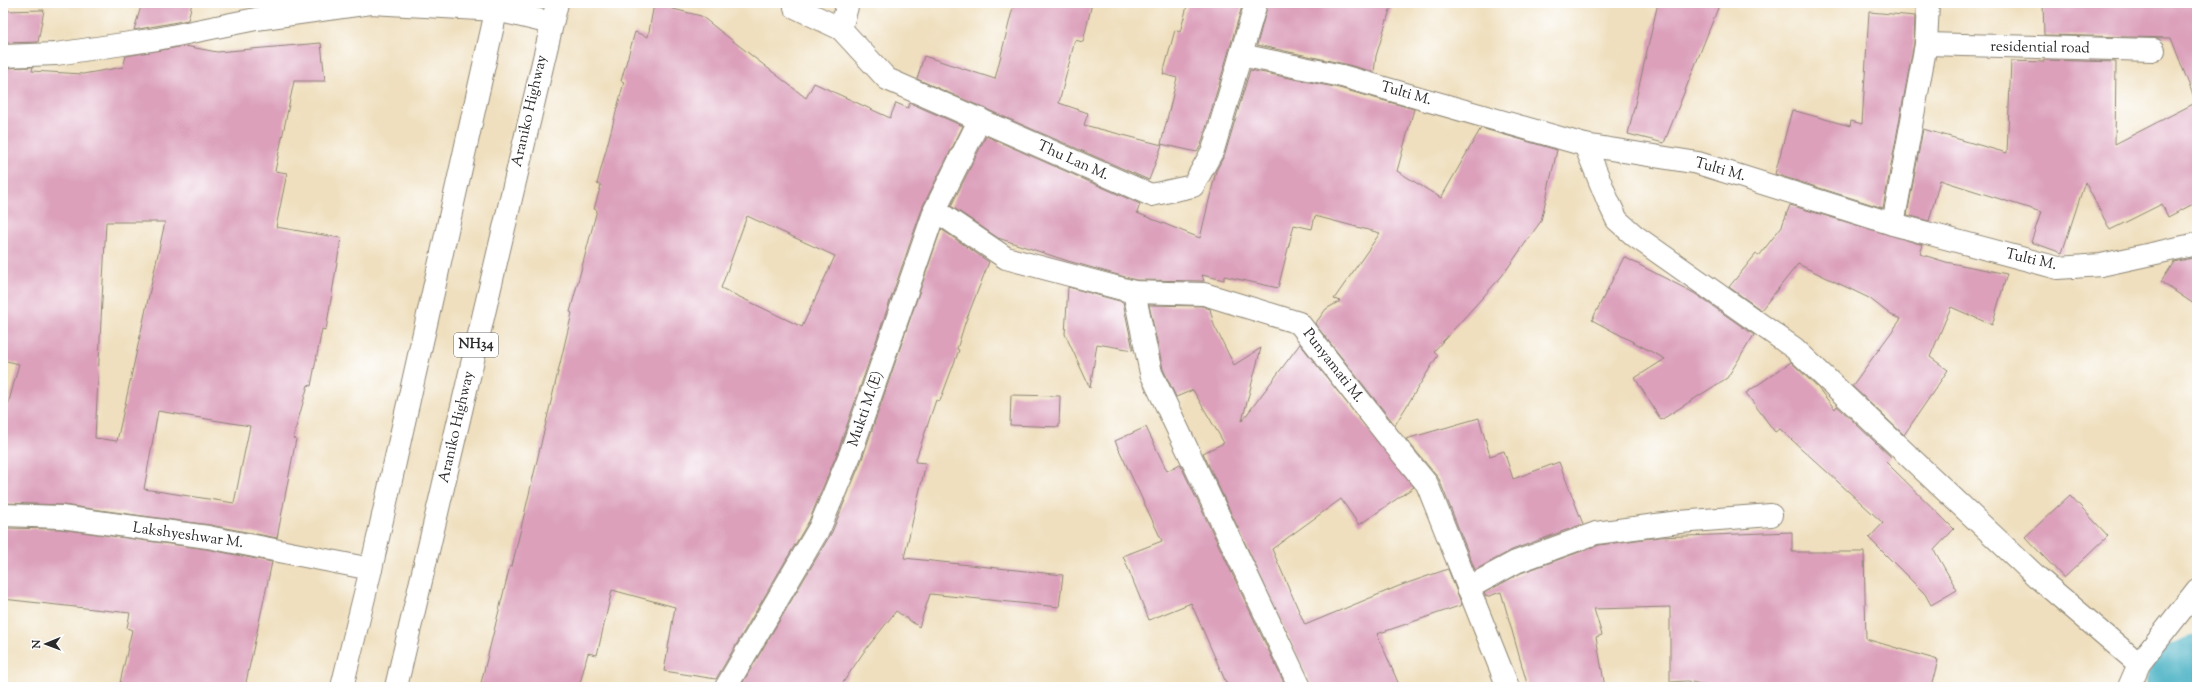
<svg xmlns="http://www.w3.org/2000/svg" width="2200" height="690" viewBox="0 0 2200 690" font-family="'Sorts Mill Goudy',serif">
  <rect width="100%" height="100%" fill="#fff"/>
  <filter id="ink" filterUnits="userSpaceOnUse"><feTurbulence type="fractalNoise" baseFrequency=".025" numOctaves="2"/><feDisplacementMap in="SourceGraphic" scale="8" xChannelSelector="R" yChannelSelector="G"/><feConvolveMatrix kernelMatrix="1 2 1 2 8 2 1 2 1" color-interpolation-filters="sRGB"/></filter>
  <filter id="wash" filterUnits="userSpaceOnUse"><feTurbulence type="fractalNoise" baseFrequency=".012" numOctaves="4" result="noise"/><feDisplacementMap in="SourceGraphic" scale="16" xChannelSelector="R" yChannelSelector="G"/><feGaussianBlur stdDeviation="0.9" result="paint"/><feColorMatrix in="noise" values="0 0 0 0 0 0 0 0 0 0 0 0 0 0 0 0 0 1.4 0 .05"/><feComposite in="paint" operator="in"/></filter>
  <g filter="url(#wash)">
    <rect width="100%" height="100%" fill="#efdfbe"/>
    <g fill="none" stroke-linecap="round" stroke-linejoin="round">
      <polyline stroke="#43aec1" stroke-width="64" points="2178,687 2182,674 2197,667"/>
    </g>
    <g id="blocks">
      <g fill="#dca0bb" fill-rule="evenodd">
        <polygon points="142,3 192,3 188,20 134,30"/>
        <polygon points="1014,3 1092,3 1083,42 1075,40 1059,103 1088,113 1084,125 1162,145 1149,180 917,79 924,56 995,79"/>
        <polygon points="1188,3 1243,3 1201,145 1197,152 1161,144 1177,78 1163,74 1175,30 1180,32"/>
        <polygon points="1268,3 1392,3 1376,56 1374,72 1345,64 1257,45"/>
        <polygon points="1658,3 1720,3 1664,143 1628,134"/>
        <polygon points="2043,3 2197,3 2197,100 2195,100 2171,38 2044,35"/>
        <path d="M654,4l47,12 105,82 8,-15 76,35 6,-15 12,5 2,-5 53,23 -40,80 -85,245 -29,70 -93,158 -52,-8 11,-64 -63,-17 -15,65 -9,-2 -9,34h-99l30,-121h2l60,-253 -2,-1 27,-102 -3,-1 7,-24 -4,-1 27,-102 -3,-1 14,-49 13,5zM747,216l88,40 -33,71 -81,-39z"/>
        <polygon points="44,10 38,42 3,43 3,11"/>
        <polygon points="1869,12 1915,16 1914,43 1883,208 1775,174 1792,110 1850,126 1851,121 1862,124"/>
        <path d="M321,43l4,38h-31l-19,90 12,2 -11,54 65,11 -15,92 -4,-1 -11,57 -3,-1 -15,53 3,1 -19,99 -67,-13 -147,-20 -60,-2v-80l16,-59 -16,-4v-292l30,-1 -1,4 51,3 40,-7 3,-11 59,-10 32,6zM106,222h59l-48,219 -22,-3zM158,411l92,15 -16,77 -90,-14z"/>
        <polygon points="2044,60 2116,62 2115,144 2197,102 2197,202 2168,217 2162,204 2110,230 2085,182 2062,253 2031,242 2041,212 1940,180 1929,221 1907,215 1923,129 2007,153 2011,61 2044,62"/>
        <polygon points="1250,70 1339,88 1414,109 1397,171 1441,198 1481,128 1557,150 1541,221 1502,276 1434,351 1438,355 1395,425 1315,324 1326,309 1340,301 1334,299 1380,233 1315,216 1312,229 1294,225 1278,288 1224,276 1224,280 1202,275 1204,281 1136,280 1068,261 998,238 951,206 986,136 1140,204 1137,213 1200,238 1216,171 1225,154"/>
        <polygon points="1790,205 1923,245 1920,254 1946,262 2007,274 1992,325 1951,307 1930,357 1948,370 1904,435 1852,386 1901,319 1891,315 1869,298 1798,264 1761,310 1729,287 1756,254 1759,256 1782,226"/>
        <polygon points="941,229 989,262 965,323 957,349 959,350 940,401 936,400 915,462 926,463 904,558 1063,575 1059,607 930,594 919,627 896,611 863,653 840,687 740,687 832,532 862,459"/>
        <polygon points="1624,257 1694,293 1754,335 1727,378 1661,420 1635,378 1665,359 1592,320"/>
        <polygon points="2197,257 2197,306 2161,282 2174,262"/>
        <polygon points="1068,287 1123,302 1133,350 1097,344 1090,388 1065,334"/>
        <polygon points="1149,305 1202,306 1210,309 1214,325 1234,365 1261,348 1242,421 1300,344 1414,487 1359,525 1341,499 1272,549 1305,625 1399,586 1448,569 1462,605 1377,634 1400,687 1312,687 1203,453 1224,443 1193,390 1176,397 1163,369"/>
        <polygon points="1791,362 1818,388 1835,409 1837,406 1891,457 1886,462 1954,529 1934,550 1957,590 1931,605 1925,594 1869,538 1883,523 1780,429 1775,432 1746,393"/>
        <polygon points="1011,395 1060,396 1059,427 1010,425"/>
        <polygon points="1479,418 1490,456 1504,451 1513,479 1559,462 1583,524 1512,550 1475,570 1439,479 1406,439"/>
        <polygon points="1146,427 1167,471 1180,464 1286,687 1228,687 1191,603 1149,620 1123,556 1162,541 1115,441"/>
        <polygon points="2070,495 2108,536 2064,578 2025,537"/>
        <polygon points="3,528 60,529 206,549 272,562 245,687 119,687 132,630 127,628 130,613 3,599"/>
        <polygon points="1792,532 1792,552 1864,552 1866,639 1938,660 1931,687 1715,687 1687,681 1670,682 1670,607 1594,609 1602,635 1596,637 1605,687 1528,687 1501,592 1486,597 1484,593 1521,573 1599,545 1659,537"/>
      </g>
    </g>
  </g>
  <g filter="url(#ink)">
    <use href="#blocks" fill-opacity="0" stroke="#8d8574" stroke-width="1"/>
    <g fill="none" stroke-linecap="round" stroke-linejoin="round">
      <g stroke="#8d8574" stroke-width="24">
        <g id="minor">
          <polyline points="795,7 841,29 887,79 1151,195 1193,186 1213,150 1256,3"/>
          <polyline points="841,29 848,3"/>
          <polyline points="1926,44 2154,50"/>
          <polyline points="1241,55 1342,76 1585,145 1698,163 1893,224 2058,268 2101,265 2197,244"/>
          <polyline points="3,56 56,54 157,39 256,19 371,3 497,10 551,23"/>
          <polyline points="1585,145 1608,201 1617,220 1635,236 1794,348 2037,577 2139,664"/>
          <polyline points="935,210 1006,258 1134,292 1204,294 1299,323 1390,439 1427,484 1508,687"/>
          <polyline points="1893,224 1926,44 1928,3"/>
          <polyline points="1134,292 1151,373 1300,687"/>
          <polyline points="3,515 61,517 208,537 371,569"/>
          <polyline points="1468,588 1516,562 1596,533 1679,522 1771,515"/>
          <polyline points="726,687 820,527 850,455 935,210 980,119"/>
          <polyline points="2129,687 2139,664 2197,590"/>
        </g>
      </g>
      <g stroke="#8d8574" stroke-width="24">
        <g id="trunk">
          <polyline points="342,687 371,569 498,3"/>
          <polyline points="396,687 557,3"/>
        </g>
      </g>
      <use href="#minor" stroke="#fff" stroke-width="22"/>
      <use href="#trunk" stroke="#fff" stroke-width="22"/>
    </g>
  </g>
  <g text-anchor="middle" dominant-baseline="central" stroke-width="3" stroke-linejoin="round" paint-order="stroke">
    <rect fill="#fff" stroke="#6b6b6b" stroke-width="1" x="454" y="333" width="44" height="24" rx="3"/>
    <g font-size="14" font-weight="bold" fill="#2b2b2b">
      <text x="476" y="345">NH34</text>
    </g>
    <g font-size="15" fill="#2b2b2b" stroke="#fff">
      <text transform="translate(2040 48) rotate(1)">residential road</text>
      <text transform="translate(1406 94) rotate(16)">Tulti M.</text>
      <text transform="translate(530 111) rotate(-77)">Araniko Highway</text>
      <text transform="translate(1073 161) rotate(24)">Thu Lan M.</text>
      <text transform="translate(1720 170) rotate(16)">Tulti M.</text>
      <text transform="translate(2031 260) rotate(13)">Tulti M.</text>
      <text transform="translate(1333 366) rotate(52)">Punyamati M.</text>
      <text transform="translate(866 409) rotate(-71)">Mukti M.(E)</text>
      <text transform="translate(457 427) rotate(-77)">Araniko Highway</text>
      <text transform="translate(188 536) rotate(8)">Lakshyeshwar M.</text>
    </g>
  </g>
  <rect width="2200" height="690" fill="none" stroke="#fff" stroke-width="16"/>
  <g transform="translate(46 644) rotate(269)" stroke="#ffffff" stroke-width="3" paint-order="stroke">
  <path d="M0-3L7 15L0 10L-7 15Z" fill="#2b2b2b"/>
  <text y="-6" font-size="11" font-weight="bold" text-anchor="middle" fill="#2b2b2b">N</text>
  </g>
</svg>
